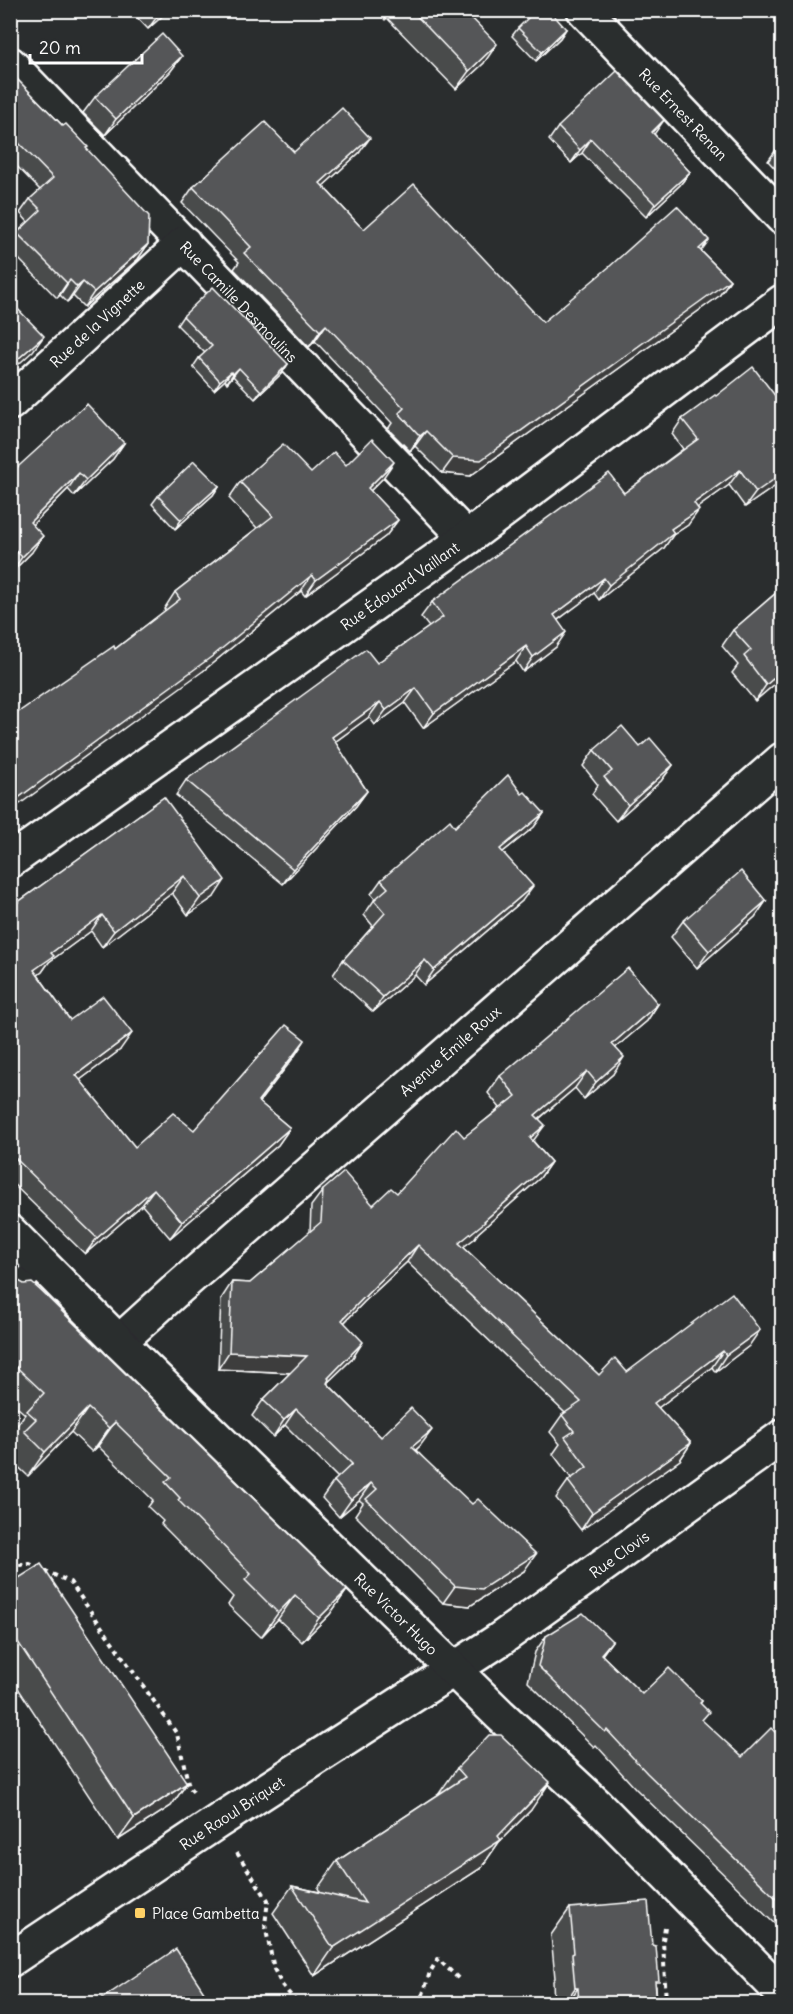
<svg xmlns="http://www.w3.org/2000/svg" width="793" height="2014" viewBox="0 0 793 2014" font-family="Delius,sans-serif">
  <rect width="100%" height="100%" fill="#2a2d2e"/>
  <filter id="ink" filterUnits="userSpaceOnUse"><feTurbulence type="fractalNoise" baseFrequency=".0167" numOctaves="2"/><feDisplacementMap in="SourceGraphic" scale="12" xChannelSelector="R" yChannelSelector="G"/><feConvolveMatrix kernelMatrix="1 2 1 2 8 2 1 2 1" color-interpolation-filters="sRGB"/></filter>
  <g filter="url(#ink)">
    <g fill="none" stroke-linecap="round" stroke-linejoin="round">
      <g stroke="#fff" stroke-width="27">
        <polyline id="lane" points="10,1295 41,1263"/>
      </g>
      <g stroke="#fff" stroke-width="38">
        <g id="street">
          <path id="s1" d="M584,10l198,207"/>
          <path id="s2" d="M10,64l457,474"/>
          <path id="s3" d="M10,403l174,-160"/>
          <path id="s4" d="M10,861l457,-323 315,-236"/>
          <path id="s5" d="M119,1342l56,-51 607,-531"/>
          <path id="s6" d="M10,1960l207,-138 282,-182 283,-203"/>
        </g>
      </g>
      <g stroke="#fff" stroke-width="38">
        <g id="secondary">
          <path id="s7" d="M10,1232l109,110 381,373 97,90 185,188"/>
        </g>
      </g>
      <g stroke="#fff" stroke-width="4" stroke-dasharray="4.5 4.5" stroke-linecap="butt">
        <polyline points="10,1566 30,1564 70,1582 177,1734 189,1787 196,1795"/>
        <polyline points="237,1853 268,1900 265,1925 274,1969 282,1985 298,2004"/>
        <polyline points="665,1927 663,1940 666,2004"/>
        <polyline points="420,2004 430,1972 438,1959 459,1979"/>
      </g>
      <use href="#lane" stroke="#2a2d2e" stroke-width="22"/>
      <use href="#street" stroke="#2a2d2e" stroke-width="33"/>
      <use href="#secondary" stroke="#2a2d2e" stroke-width="33"/>
    </g>
    <g fill="#494b4c" stroke="#fff" stroke-width="1.5">
      <polygon points="130,10 169,10 148,29"/>
      <polygon points="376,10 464,10 484,63 456,89 387,18 385,20"/>
      <polygon points="518,28 566,29 560,38 536,61 512,36"/>
      <polygon points="182,56 170,72 105,135 83,113 95,97"/>
      <polygon points="10,72 63,126 86,149 148,244 138,259 84,307 73,296 67,302 60,295 57,298 10,250 10,243 17,233 28,222 20,213 30,199 40,190 10,159"/>
      <polygon points="558,127 654,134 690,172 680,185 646,217 582,153 571,163 549,140"/>
      <polygon points="783,140 783,177 768,161"/>
      <polygon points="294,152 359,153 323,186 359,225 364,229 543,322 709,240 701,251 730,280 719,296 470,476 442,473 415,446 410,451 388,429 392,423 315,341 309,347 234,269 239,262 182,203 193,187"/>
      <polygon points="183,316 288,364 282,373 255,399 233,376 227,383 225,380 214,390 193,367 199,358 205,353 177,325"/>
      <polygon points="716,396 783,406 783,479 781,482 745,507 729,485 697,508 688,525 673,535 664,548 599,600 594,593 558,620 556,647 523,672 516,661 423,728 405,703 375,725 369,717 335,742 367,791 356,806 283,884 176,795 186,780 377,663 429,627 421,617 432,602 624,493 683,449 672,434 682,419"/>
      <polygon points="124,443 113,459 74,496 68,489 32,525 32,552 11,573 10,474"/>
      <polygon points="346,465 383,478 370,491 398,520 386,536 305,596 301,591 203,671 115,649 165,611 164,609 175,592 257,528 229,498 240,482 311,473"/>
      <polygon points="219,486 213,495 175,529 152,504 158,496"/>
      <polygon points="783,587 783,677 755,701 732,673 738,665 722,646 733,630"/>
      <polygon points="640,747 673,765 661,781 616,821 592,794 598,785 583,766 594,750"/>
      <polygon points="522,794 544,813 534,827 503,852 522,901 424,985 415,975 373,1012 333,975 343,960 373,926 364,915 375,899 371,894 381,880 455,827"/>
      <polygon points="164,797 214,897 188,915 172,893 102,947 91,931 49,962 42,972 38,975 70,1020 120,1050 80,1080 135,1147 194,1130 305,1040 259,1102 290,1128 278,1145 170,1238 142,1205 85,1254 10,1181 10,908"/>
      <polygon points="766,901 755,917 697,968 671,937 683,921"/>
      <polygon points="658,1004 647,1021 616,1047 613,1074 584,1099 575,1088 539,1119 533,1141 551,1162 540,1178 478,1233 474,1239 463,1247 599,1375 627,1372 749,1346 715,1372 712,1367 658,1408 691,1443 680,1460 581,1530 556,1498 568,1481 571,1478 553,1454 560,1444 550,1432 562,1415 565,1413 407,1262 364,1302 344,1323 352,1359 327,1383 381,1437 420,1446 416,1450 524,1571 470,1606 443,1603 355,1515 363,1503 359,1500 339,1517 322,1498 334,1481 338,1478 285,1425 273,1437 252,1416 263,1400 290,1373 218,1369 221,1299 232,1282 250,1283 310,1232 311,1206 323,1190 373,1205 397,1193 500,1108 488,1093 500,1076"/>
      <polygon points="783,1200 783,1219 776,1210"/>
      <polygon points="10,1262 14,1274 17,1280 347,1590 330,1614 302,1642 278,1619 261,1637 228,1605 233,1597 161,1524 163,1521 148,1507 153,1500 98,1446 92,1452 71,1432 28,1476 10,1459 10,1450 17,1441 10,1435 25,1414 10,1401"/>
      <polygon points="10,1565 19,1578 187,1783 171,1806 118,1840 10,1676"/>
      <polygon points="546,1636 612,1641 602,1655 642,1694 702,1701 700,1704 702,1721 742,1757 783,1740 783,1932 636,1789 596,1745 594,1747 528,1682 535,1652"/>
      <polygon points="457,1768 531,1810 499,1842 481,1868 314,1976 273,1913 292,1886 320,1892 318,1888 337,1861 438,1795"/>
      <polygon points="570,1908 656,1986 657,2004 554,2004 553,1981 555,1978 551,1935"/>
    </g>
    <g fill="#3c3d3e" stroke="#fff" stroke-width="1.5">
      <polygon points="162,10 169,10 148,29"/>
      <polygon points="566,29 560,38 536,61 542,52"/>
      <polygon points="497,44 484,63 456,89 469,71"/>
      <polygon points="182,56 170,72 105,135 116,119"/>
      <polygon points="664,120 655,133 642,145 652,132"/>
      <polygon points="370,138 359,153 310,198 320,183"/>
      <polygon points="591,139 582,153 571,163 580,150"/>
      <polygon points="690,172 680,185 646,217 655,204"/>
      <polygon points="148,244 138,259 84,307 94,292"/>
      <polygon points="70,280 60,295 57,298 67,283"/>
      <polygon points="730,280 719,296 470,476 442,473 453,458"/>
      <polygon points="83,282 73,296 67,302 77,287"/>
      <polygon points="326,325 315,341 309,347 320,331"/>
      <polygon points="44,336 33,351 10,372 10,366"/>
      <polygon points="288,364 282,373 255,399 261,391"/>
      <polygon points="239,368 233,376 227,383 233,374"/>
      <polygon points="231,372 225,380 214,390 220,381"/>
      <polygon points="426,431 415,446 410,451 420,436"/>
      <polygon points="124,443 113,459 74,496 86,480"/>
      <polygon points="394,462 383,478 356,505 368,488"/>
      <polygon points="783,469 783,479 781,482 745,507 756,492"/>
      <polygon points="740,470 729,485 683,518 694,503"/>
      <polygon points="79,473 68,489 19,538 30,522"/>
      <polygon points="219,486 213,495 175,529 181,520"/>
      <polygon points="699,510 688,525 673,535 664,548 599,600 609,585 671,529"/>
      <polygon points="398,520 386,536 305,596 316,580"/>
      <polygon points="43,536 32,552 11,573 22,557"/>
      <polygon points="312,575 301,591 203,671 10,811 10,804"/>
      <polygon points="604,578 594,593 544,630 554,615"/>
      <polygon points="566,632 556,647 523,672 533,657"/>
      <polygon points="526,646 516,661 423,728 434,713"/>
      <polygon points="783,670 783,677 755,701 766,685"/>
      <polygon points="416,688 405,703 375,725 386,710"/>
      <polygon points="380,702 369,717 321,752 332,737"/>
      <polygon points="673,765 661,781 616,821 628,805"/>
      <polygon points="367,791 356,806 283,884 293,869"/>
      <polygon points="544,813 534,827 489,863 500,849"/>
      <polygon points="184,876 172,893 102,947 114,931"/>
      <polygon points="225,880 214,897 188,915 200,898"/>
      <polygon points="533,886 522,901 424,985 434,970"/>
      <polygon points="766,901 755,917 697,968 709,951"/>
      <polygon points="102,915 91,931 49,962 42,972 22,986 34,970 51,953"/>
      <polygon points="425,960 415,975 373,1012 383,997"/>
      <polygon points="658,1004 647,1021 601,1060 612,1044"/>
      <polygon points="132,1033 120,1050 64,1092 76,1075"/>
      <polygon points="305,1040 294,1057 247,1118 258,1101"/>
      <polygon points="624,1057 613,1074 584,1099 596,1082"/>
      <polygon points="587,1071 575,1088 524,1131 535,1115"/>
      <polygon points="545,1125 533,1141 530,1138"/>
      <polygon points="290,1128 278,1145 170,1238 182,1222"/>
      <polygon points="551,1162 540,1178 478,1233 474,1239 447,1259 459,1243"/>
      <polygon points="154,1189 142,1205 85,1254 97,1238"/>
      <polygon points="418,1245 407,1262 364,1302 330,1337 342,1320 376,1285"/>
      <polygon points="760,1330 749,1346 715,1372 726,1355"/>
      <polygon points="363,1342 352,1359 325,1385 328,1378"/>
      <polygon points="723,1351 712,1367 642,1420 654,1403"/>
      <polygon points="229,1352 307,1356 295,1373 218,1369"/>
      <polygon points="88,1408 71,1432 28,1476 45,1452"/>
      <polygon points="296,1409 285,1425 273,1437 284,1420"/>
      <polygon points="115,1422 98,1446 92,1452 109,1428"/>
      <polygon points="432,1430 420,1446 401,1463 412,1447"/>
      <polygon points="691,1443 680,1460 581,1530 592,1513"/>
      <polygon points="371,1483 359,1500 339,1517 351,1500"/>
      <polygon points="536,1554 524,1571 470,1606 443,1603 455,1586"/>
      <polygon points="347,1590 330,1614 302,1642 319,1618"/>
      <polygon points="295,1595 278,1619 261,1637 278,1613"/>
      <polygon points="612,1641 601,1656 601,1654"/>
      <polygon points="550,1782 531,1810 499,1842 481,1868 314,1976 333,1948 498,1836"/>
      <polygon points="187,1783 171,1806 118,1840 134,1818"/>
      <polygon points="575,1988 578,1988 567,2004 564,2004"/>
    </g>
    <g fill="#555758" stroke="#fff" stroke-width="1.5">
      <polygon points="411,10 464,10 497,44 469,71"/>
      <polygon points="536,10 549,10 566,29 542,52 518,28"/>
      <polygon points="162,34 182,56 116,119 95,97"/>
      <polygon points="617,71 664,120 652,132 690,172 655,204 591,139 580,150 558,127"/>
      <polygon points="10,72 63,126 66,124 88,147 86,148 149,216 148,244 94,292 83,282 77,287 70,280 67,283 17,233 41,210 30,199 53,178 13,137 15,134 10,129"/>
      <polygon points="342,108 370,138 320,183 359,225 364,229 414,184 543,322 609,267 677,206 709,240 699,249 730,280 481,460 453,458 426,431 420,436 399,413 404,408 326,325 320,331 244,253 251,247 193,187 265,122 294,152"/>
      <polygon points="213,287 288,364 261,391 239,368 233,374 231,372 220,381 199,358 212,346 183,316"/>
      <polygon points="10,301 44,336 10,366"/>
      <polygon points="753,367 783,406 783,473 756,492 740,470 694,503 699,510 671,529 674,533 609,585 604,578 554,615 566,632 533,657 526,646 434,713 416,688 386,710 380,702 332,737 367,791 293,869 186,780 366,649 377,663 443,617 432,602 609,473 624,493 698,439 682,419 715,395 716,396"/>
      <polygon points="87,404 124,443 86,480 79,473 30,522 43,536 22,557 10,545 10,474"/>
      <polygon points="372,439 394,462 368,488 398,520 316,580 312,575 214,655 10,804 10,718 114,646 115,649 180,599 175,592 273,516 240,482 283,444 311,473 334,452 346,465"/>
      <polygon points="194,461 219,486 181,520 158,496"/>
      <polygon points="783,587 783,670 766,685 744,656 751,650 733,630"/>
      <polygon points="622,726 640,747 650,738 673,765 628,805 604,777 612,771 594,750"/>
      <polygon points="508,775 522,794 525,792 544,813 500,849 533,886 434,970 425,960 383,997 343,960 385,913 374,900 388,888 381,880 450,820 455,827"/>
      <polygon points="164,797 225,880 200,898 184,876 114,931 102,915 51,953 54,956 34,970 70,1020 103,996 132,1033 76,1075 135,1147 173,1113 194,1130 286,1025 305,1040 258,1101 290,1128 182,1222 154,1189 97,1238 10,1153 10,908"/>
      <polygon points="741,871 766,901 709,951 683,921"/>
      <polygon points="628,968 658,1004 612,1044 624,1057 596,1082 587,1071 535,1115 545,1125 530,1138 551,1162 484,1221 485,1222 459,1243 599,1375 615,1358 627,1372 732,1293 760,1330 726,1355 723,1351 654,1403 691,1443 592,1513 568,1481 587,1467 565,1437 574,1431 562,1415 581,1402 418,1245 376,1285 342,1320 363,1342 328,1378 329,1379 327,1383 381,1437 411,1408 432,1430 412,1447 472,1504 478,1499 536,1554 482,1589 455,1586 366,1499 377,1489 371,1483 351,1500 334,1481 352,1464 296,1409 284,1420 263,1400 307,1356 229,1352 232,1282 250,1283 321,1222 323,1190 344,1172 373,1205 391,1188 397,1193 456,1128 464,1137 516,1096 500,1076"/>
      <polygon points="10,1262 15,1266 14,1274 17,1280 24,1284 32,1283 41,1291 347,1590 319,1618 295,1595 278,1613 245,1580 251,1574 178,1500 180,1498 165,1482 171,1477 115,1422 109,1428 88,1408 45,1452 24,1431 36,1419 27,1411 44,1393 10,1361"/>
      <polygon points="41,1564 187,1783 134,1818 10,1630 10,1565 19,1578"/>
      <polygon points="583,1613 612,1641 601,1654 642,1694 669,1668 702,1701 700,1703 709,1712 702,1720 742,1757 771,1728 783,1740 783,1905 647,1773 607,1730 605,1732 538,1666 546,1636"/>
      <polygon points="489,1735 501,1735 550,1782 498,1836 501,1840 333,1948 292,1886 365,1903 337,1861 465,1777 457,1768"/>
      <polygon points="648,1901 652,1945 656,1946 659,1981 655,1981 657,2004 579,2004 578,1988 575,1988 572,1954 574,1953 570,1908"/>
      <polygon points="176,1949 212,2004 94,2004"/>
    </g>
  </g>
  <rect fill="#ffd166" stroke="#2a2d2e" stroke-width="2" x="134" y="1907" width="12" height="12" rx="3"/>
  <g text-anchor="middle" dominant-baseline="central" stroke-width="6" stroke-linejoin="round" paint-order="stroke">
    <g font-size="15" fill="#fff" stroke="#2a2d2e">
      <text stroke="none"><textPath href="#s1" startOffset="144">Rue Ernest Renan</textPath></text>
      <text stroke="none"><textPath href="#s2" startOffset="330">Rue Camille Desmoulins</textPath></text>
      <text stroke="none"><textPath href="#s3" startOffset="118">Rue de la Vignette</textPath></text>
      <text stroke="none"><textPath href="#s4" startOffset="477">Rue Édouard Vaillant</textPath></text>
      <text stroke="none"><textPath href="#s5" startOffset="441">Avenue Émile Roux</textPath></text>
      <text stroke="none"><textPath href="#s6" startOffset="732">Rue Clovis</textPath></text>
      <text stroke="none"><textPath href="#s7" startOffset="543">Rue Victor Hugo</textPath></text>
      <text stroke="none"><textPath href="#s6" startOffset="266">Rue Raoul Briquet</textPath></text>
    </g>
    <g font-size="15" fill="#fff" stroke="#2a2d2e" text-anchor="start">
      <text x="152" y="1913">Place Gambetta</text>
    </g>
  </g>
  <rect width="793" height="2014" fill="none" stroke="#2a2d2e" stroke-width="36"/>
  <rect x="18" y="18" width="757" height="1978" fill="none" stroke="#fff" stroke-width="2" filter="url(#ink)"/>
  <path d="M30 54v9h112v-9" fill="none" stroke="#ffffff" stroke-width="3"/>
  <text x="39" y="54" font-size="18" fill="#ffffff" stroke="#2a2d2e" stroke-width="4.5" paint-order="stroke">20 m</text>
</svg>
